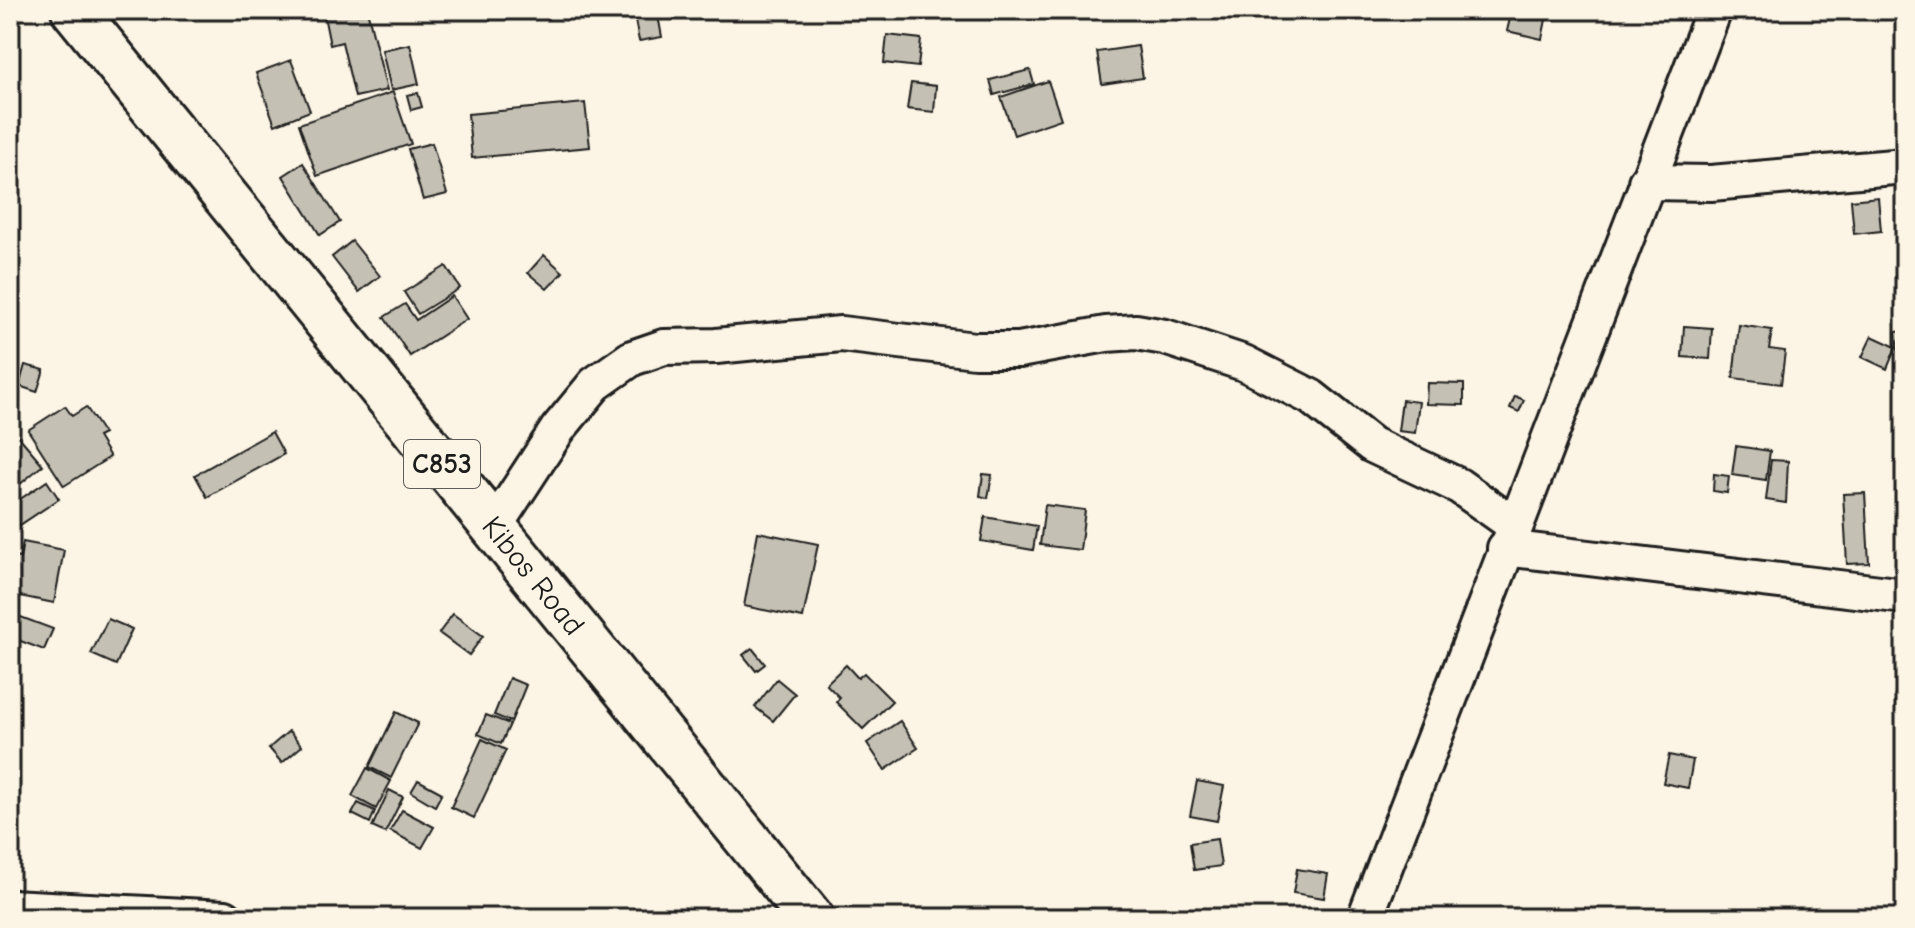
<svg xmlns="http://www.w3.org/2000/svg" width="1915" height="928" viewBox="0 0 1915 928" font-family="'Comic Neue',sans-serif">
  <rect width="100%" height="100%" fill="#fcf5e5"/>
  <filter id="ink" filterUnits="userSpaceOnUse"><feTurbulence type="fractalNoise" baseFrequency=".0125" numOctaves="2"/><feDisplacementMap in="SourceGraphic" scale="16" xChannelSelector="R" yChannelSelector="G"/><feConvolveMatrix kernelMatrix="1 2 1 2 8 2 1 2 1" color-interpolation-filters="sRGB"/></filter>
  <g filter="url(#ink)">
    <g fill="#c4c0b3" stroke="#1c1c1c" stroke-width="2">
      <polygon points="367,10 387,90 355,97 342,42 330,45 323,11"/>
      <polygon points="657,10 662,37 639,41 634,15"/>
      <polygon points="1512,10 1548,10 1542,39 1507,31"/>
      <polygon points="887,35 921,39 918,67 884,63"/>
      <polygon points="410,44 419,84 391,90 382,50"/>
      <polygon points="1138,46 1143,78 1102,84 1097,52"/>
      <polygon points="291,60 310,111 275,125 256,73"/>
      <polygon points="1030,70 1034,84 994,95 990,80"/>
      <polygon points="1048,81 1061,119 1014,135 1001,97"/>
      <polygon points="911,83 936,86 934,112 907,109"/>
      <polygon points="393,92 411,144 317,176 299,124"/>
      <polygon points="418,93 422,107 411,110 407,95"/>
      <polygon points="585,103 590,147 472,158 468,114"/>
      <polygon points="432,143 447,194 423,200 408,149"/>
      <polygon points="303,163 340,222 320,235 283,176"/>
      <polygon points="1878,197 1881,231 1854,234 1851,200"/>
      <polygon points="352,241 380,276 359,292 332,257"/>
      <polygon points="544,255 563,272 547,289 528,273"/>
      <polygon points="446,266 460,288 418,314 404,292"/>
      <polygon points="452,296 467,319 410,356 384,317 405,304 416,320"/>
      <polygon points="1739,325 1772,330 1769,349 1785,351 1781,384 1733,378"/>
      <polygon points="1684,326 1712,328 1710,359 1682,357"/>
      <polygon points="1905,331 1905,363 1899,364 1896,332"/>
      <polygon points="1872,336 1896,347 1887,369 1862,357"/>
      <polygon points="25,365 44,370 37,392 19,386"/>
      <polygon points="1427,383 1464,384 1464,405 1426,404"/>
      <polygon points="1515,396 1524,400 1519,412 1510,408"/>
      <polygon points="1402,400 1419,402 1415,433 1398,431"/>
      <polygon points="65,406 72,416 86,407 104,434 98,437 110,457 64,486 28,430"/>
      <polygon points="15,432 43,465 12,491 10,436"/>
      <polygon points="272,432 284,454 207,497 195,475"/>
      <polygon points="1736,446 1770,451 1766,480 1732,475"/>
      <polygon points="1771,460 1788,461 1786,503 1766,500"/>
      <polygon points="983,474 992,475 988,498 980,496"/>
      <polygon points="1714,474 1729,476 1727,493 1713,491"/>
      <polygon points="47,481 59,499 14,529 10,523 10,506"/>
      <polygon points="1865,493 1869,563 1847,564 1843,494"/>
      <polygon points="1045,505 1085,510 1080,550 1040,545"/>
      <polygon points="985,517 1037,526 1033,550 981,541"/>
      <polygon points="758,532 818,544 803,618 744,606"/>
      <polygon points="23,542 64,550 54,603 10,594 10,556 20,558"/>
      <polygon points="10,613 53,629 44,650 10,637"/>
      <polygon points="453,614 483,636 469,655 439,633"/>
      <polygon points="108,619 132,629 116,665 91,654"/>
      <polygon points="752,648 765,664 756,671 743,655"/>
      <polygon points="846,665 858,678 864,673 892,701 863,729 836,702 840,698 826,684"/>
      <polygon points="509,678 526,685 511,722 494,715"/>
      <polygon points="777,679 795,694 773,721 755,707"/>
      <polygon points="396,712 418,723 391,778 369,767"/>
      <polygon points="486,715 510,724 501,744 478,734"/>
      <polygon points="900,721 918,748 885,770 867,743"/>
      <polygon points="289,731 302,746 282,763 269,748"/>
      <polygon points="482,739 506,750 474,818 451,807"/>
      <polygon points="1669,755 1693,760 1688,788 1663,783"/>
      <polygon points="367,768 391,781 376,809 352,796"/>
      <polygon points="418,780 442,793 435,806 411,792"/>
      <polygon points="1197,781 1224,786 1217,821 1190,816"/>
      <polygon points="389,790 403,797 385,833 372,827"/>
      <polygon points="358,803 375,811 370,823 352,814"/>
      <polygon points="402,810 434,827 422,848 390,831"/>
      <polygon points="1217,839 1221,866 1194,870 1190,843"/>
      <polygon points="1297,869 1328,874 1324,898 1293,893"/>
    </g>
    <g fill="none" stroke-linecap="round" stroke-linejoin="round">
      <g stroke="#1c1c1c" stroke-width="40">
        <g id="street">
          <polyline points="1646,182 1711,183 1905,166"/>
          <polyline points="494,527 558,429 595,384 632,358 664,347 716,346 841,334 975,350 1019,350 1106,334 1136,332 1165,337 1244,363 1311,397 1372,445 1459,486 1514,525"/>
          <polyline points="1505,548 1905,596"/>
          <polyline points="10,907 225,918"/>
          <polyline points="1365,918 1714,10"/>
        </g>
      </g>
      <g stroke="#1c1c1c" stroke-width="50">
        <polyline id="primary" points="74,10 811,918"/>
      </g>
      <use href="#street" stroke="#fcf5e5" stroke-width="34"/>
      <use href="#primary" stroke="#fcf5e5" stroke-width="44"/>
    </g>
  </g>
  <g text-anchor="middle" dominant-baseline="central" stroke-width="7" stroke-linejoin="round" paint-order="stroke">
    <rect fill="#fcf5e5" stroke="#5f5d58" stroke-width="2" x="404" y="440" width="76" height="48" rx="6"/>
    <g font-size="28" font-weight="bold" fill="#1c1c1c">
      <text x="442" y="464">C853</text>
    </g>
    <g font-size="30" fill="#1c1c1c" stroke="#fcf5e5">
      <text transform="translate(533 576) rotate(51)">Kibos Road</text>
    </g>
  </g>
  <rect width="1915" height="928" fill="none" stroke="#fcf5e5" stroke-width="40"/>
  <rect x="20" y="20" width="1875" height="888" fill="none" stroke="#1c1c1c" stroke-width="3" filter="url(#ink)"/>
</svg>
